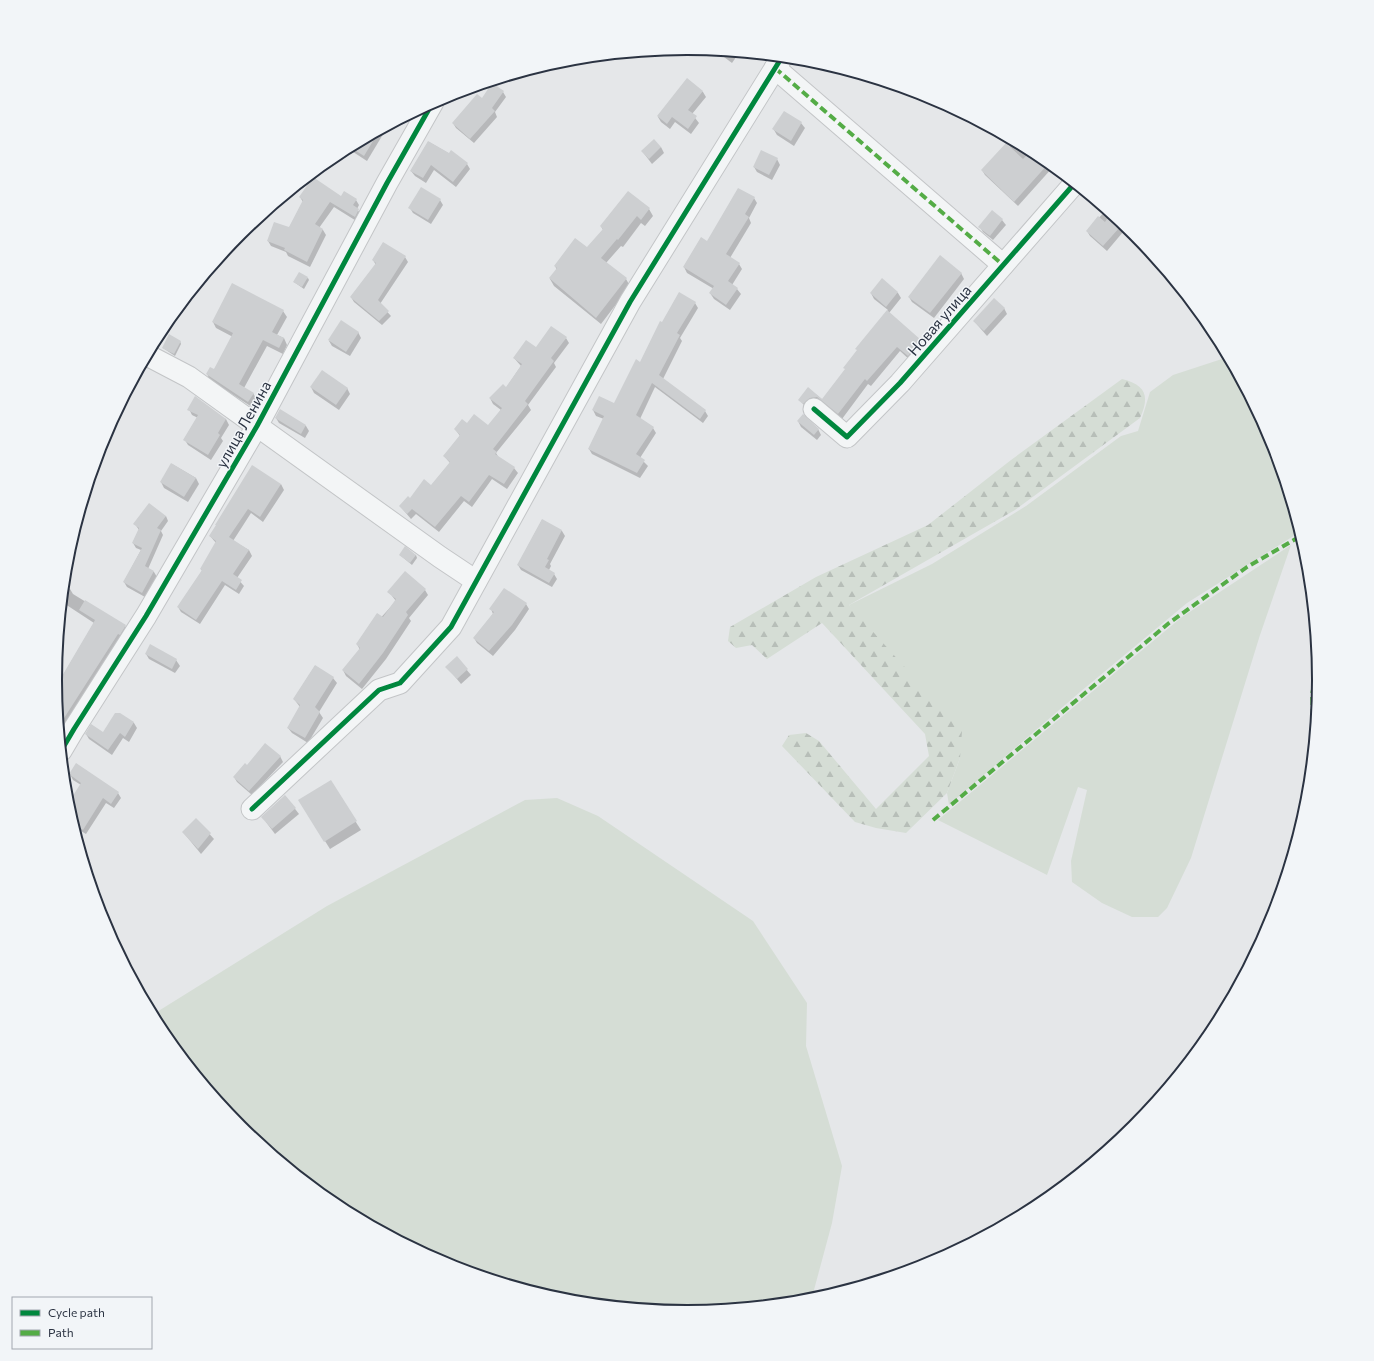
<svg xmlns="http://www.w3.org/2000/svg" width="1374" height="1361" viewBox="0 0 1374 1361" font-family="Commissioner,sans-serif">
  <defs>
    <pattern id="forest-firs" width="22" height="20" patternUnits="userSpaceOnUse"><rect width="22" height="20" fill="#d5ddd5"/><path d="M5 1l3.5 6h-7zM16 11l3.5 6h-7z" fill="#b7beb8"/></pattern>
  </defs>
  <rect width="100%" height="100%" fill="#e5e7e9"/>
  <g fill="#d5ddd5">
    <polygon points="1228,357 1271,439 1300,532 1187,603 1080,692 949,805 947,793 960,758 849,605 932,564 1026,506 1121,436 1138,431 1150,392 1173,375"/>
    <polygon points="1291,545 1260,635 1191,858 1167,908 1158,917 1132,917 1102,903 1072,882 1071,861 1087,790 1078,787 1047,875 938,820 1182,617"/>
    <polygon points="557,798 598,816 753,921 807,1003 806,1046 842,1166 832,1223 811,1301 687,1313 563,1301 445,1265 335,1206 240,1128 161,1032 152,1015 327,906 525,800"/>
  </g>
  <path fill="url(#forest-firs)" d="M1122,379c24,6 28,17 18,39l-125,92 -166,95 113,126 -2,27 -13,35 -41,40 -30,-5 -21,-6 -73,-76 7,-11 17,-2 13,8 57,68 53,-53 -4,-22 -103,-111 -55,36 -15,-14 -16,3 -8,-7 2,-14 86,-50 112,-52 83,-65z"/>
  <g fill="#0003">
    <polygon points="716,51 739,53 732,63"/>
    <polygon points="687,80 703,92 706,97 692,114 699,123 691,134 675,122 670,129 661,122 658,117"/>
    <polygon points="503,92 506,97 495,112 497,117 474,143 456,128 453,123 482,100"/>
    <polygon points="801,123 805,128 794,146 777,135 774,130"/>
    <polygon points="388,126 367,161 347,148"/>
    <polygon points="429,142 467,164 470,169 456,187 434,170 426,183 415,176 411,171"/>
    <polygon points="1015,142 1039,155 1053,167 1018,206 985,175 982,170"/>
    <polygon points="661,147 664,153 652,164 642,151"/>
    <polygon points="777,159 780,165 772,180 757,172 754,167"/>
    <polygon points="628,192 649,209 653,216 645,226 641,223 623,247 621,246 606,263 626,279 630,286 601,324 554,286 550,279 557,270 555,266 587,249 603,230 601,226"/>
    <polygon points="300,197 341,198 356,200 359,205 357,209 362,216 358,222 334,207 319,228 323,230 326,235 310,267 288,256 286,252 271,246 268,241 289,228 303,202"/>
    <polygon points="754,198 757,203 749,218 751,223 730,258 739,264 742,269 732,285 737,289 741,294 730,310 714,299 710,293 714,289 687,273 684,267"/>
    <polygon points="440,200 443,205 431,224 413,213 410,208"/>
    <polygon points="1106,210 1134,233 1144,245 1141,248 1123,232 1107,251 1090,236 1087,231"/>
    <polygon points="992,212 1002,220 1006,225 993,240 983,232 980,227"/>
    <polygon points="405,257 408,262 380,304 391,316 382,325 354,302 351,297 376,265 373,260"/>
    <polygon points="961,273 964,279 934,318 912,302 909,297"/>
    <polygon points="308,278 309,280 304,289 294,282"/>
    <polygon points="882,280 898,293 901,298 889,313 921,341 924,346 911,361 900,351 871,386 868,384 842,419 820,402 807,409 800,400 809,389 823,400 846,370 858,351 857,349 888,310 874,299 871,293"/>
    <polygon points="695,303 698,308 680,338 682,341 663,379 705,411 708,416 703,423 655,387 640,419 653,428 656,433 640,458 648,466 640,478 592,454 589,449 604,419 596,416 593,410 614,405 641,364 662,323"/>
    <polygon points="1004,308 1007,314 987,336 974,321"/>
    <polygon points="283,311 287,317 277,335 284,338 287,345 283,354 267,346 244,388 253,393 257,400 252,407 210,380 207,374 214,370 233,337 216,328 213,322"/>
    <polygon points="358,332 361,338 350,356 332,346 329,341"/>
    <polygon points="566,338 569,343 554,363 556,367 528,405 531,410 496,453 499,458 514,468 518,473 507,489 492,479 472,507 464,501 439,532 416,514 411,519 400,506 431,486 450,463 444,456 460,436 455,429 467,425 488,427 501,410 493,404 490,398 506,388 521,366 514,358"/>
    <polygon points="180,341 181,344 175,356 163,348"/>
    <polygon points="311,387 347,388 350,394 339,410 314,393"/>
    <polygon points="189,409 226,419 229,425 221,438 223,441 211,460 188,445 185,440 198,418 192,415"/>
    <polygon points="280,410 306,426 309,431 305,438 279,423 276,418"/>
    <polygon points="798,421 818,429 821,435 817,440 801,427"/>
    <polygon points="172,464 196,478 199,484 188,502 164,488 161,482"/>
    <polygon points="281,484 284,490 263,522 251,513 233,541 249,550 252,556 237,578 244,586 239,594 225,585 200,624 181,612 178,607 202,571 201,569 216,543 210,536"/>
    <polygon points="166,516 168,521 161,531 163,535 148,569 154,572 157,577 145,597 127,587 124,582 141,550 136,548 133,543 139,530 135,524"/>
    <polygon points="542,520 562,531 565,536 550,564 551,566 549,570 554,574 557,579 552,587 521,570 518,565"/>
    <polygon points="400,555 416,555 417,558 412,565"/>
    <polygon points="64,586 70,589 73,594 125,626 128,631 60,736 55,689 94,623 62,602"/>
    <polygon points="425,590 428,595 409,618 411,621 386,659 362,689 346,676 343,670 360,650 357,644 396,601 389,592"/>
    <polygon points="526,604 529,609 515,630 493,656 477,643 474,638 493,614 491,609"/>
    <polygon points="146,654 176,660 180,666 175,673 149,659"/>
    <polygon points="457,658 471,675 461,684 447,667"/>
    <polygon points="315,666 333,678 337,683 319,712 323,718 308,743 292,733 288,728 300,707 294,699"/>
    <polygon points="119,714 134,723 137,728 129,742 123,738 112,755 89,739 86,734 104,734"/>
    <polygon points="280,756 283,762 252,795 237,782 234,777"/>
    <polygon points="70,774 118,793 121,798 114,808 106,803 86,834 74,827 67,806 81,785 73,780"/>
    <polygon points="330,782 361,830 330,849 305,809"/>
    <polygon points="285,796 299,814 275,834 266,822"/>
    <polygon points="196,819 214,839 201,854 183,832"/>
  </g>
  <g fill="#cdcfd1">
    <polygon points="687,78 703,91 688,110 697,116 688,129 672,117 667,124 657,116"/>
    <polygon points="492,83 504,91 492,108 495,111 470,139 452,123 477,94 482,98"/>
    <polygon points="784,111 802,122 791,141 772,129"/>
    <polygon points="379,131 364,156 350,147 359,142"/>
    <polygon points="654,139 661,147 649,159 641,151"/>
    <polygon points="428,141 449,153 451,150 468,163 453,182 431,165 423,178 410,171"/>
    <polygon points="1006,143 1023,159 1031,151 1049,163 1014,202 981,170"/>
    <polygon points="761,150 778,158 769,175 753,167"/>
    <polygon points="313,177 341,196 344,191 357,199 353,205 359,209 355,217 330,202 315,224 323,229 307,262 284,250 285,248 267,241 274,222 289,227 303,200 299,197"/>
    <polygon points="421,187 441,199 428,220 408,208"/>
    <polygon points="738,188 755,197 745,214 749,217 726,254 740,263 728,281 738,288 726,305 709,293 714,286 683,267 701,237 707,241"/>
    <polygon points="628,191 650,208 641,220 637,216 618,240 617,239 601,258 627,278 596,318 549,278 557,268 554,266 575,238 587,247 603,229 600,226"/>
    <polygon points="992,210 1003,219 990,236 978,227"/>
    <polygon points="1098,216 1105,222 1108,217 1120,227 1103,246 1086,231"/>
    <polygon points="383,242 406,256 378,300 389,311 379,321 350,297 376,263 372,260"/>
    <polygon points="940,255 962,273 930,313 908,297"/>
    <polygon points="299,272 308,277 302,287 293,282"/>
    <polygon points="882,278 898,292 886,307 870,293"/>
    <polygon points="232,283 284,310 272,332 284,338 279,348 263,340 239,384 254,393 248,402 206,374 210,367 214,369 233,333 212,322"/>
    <polygon points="679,292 696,302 677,333 680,335 659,375 706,410 700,419 652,383 636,415 654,427 636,454 645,460 637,473 588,449 604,416 592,410 599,396 614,403 636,359 640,362 660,321 662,322"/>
    <polygon points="994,298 1005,308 984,331 973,321"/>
    <polygon points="887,310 921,340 908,356 897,347 867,381 865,379 838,414 817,397 810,398 803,404 798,400 808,387 822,399 845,369 843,368 857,350 855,349"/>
    <polygon points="341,320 359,332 346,352 328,340"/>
    <polygon points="551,326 567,337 551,358 554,361 525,401 528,404 493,449 497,452 495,454 515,467 504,484 489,475 469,502 461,496 435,527 412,509 407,514 399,506 408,496 410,498 424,479 431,485 450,462 443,456 460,435 454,429 462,419 467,423 474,414 488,425 502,408 489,398 503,384 506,387 522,364 513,358 526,340 536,347"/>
    <polygon points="169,334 181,341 174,354 162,348"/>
    <polygon points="322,370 348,388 336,405 310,387"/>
    <polygon points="195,396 226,419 218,433 220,435 208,455 183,440 198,415 187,410"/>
    <polygon points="280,409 306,425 301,434 275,418"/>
    <polygon points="803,414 819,429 814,435 797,421"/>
    <polygon points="171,463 196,478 184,497 160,482"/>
    <polygon points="252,465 281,484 260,517 248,509 229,537 249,550 233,574 242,580 236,590 222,581 196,620 177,607 202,570 200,569 216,541 209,536 216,525 215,525"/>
    <polygon points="149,503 166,516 157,528 161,530 145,566 154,571 142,593 123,582 142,548 132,543 139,528 133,524"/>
    <polygon points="542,519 562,530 547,559 549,560 545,567 555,573 549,583 517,565"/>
    <polygon points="405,546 416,555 410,563 399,555"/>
    <polygon points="405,571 426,589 406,612 408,615 383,653 359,684 342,670 360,648 356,644 377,613 383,617 396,599 387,592"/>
    <polygon points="504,588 527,603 512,625 489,651 473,638 494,612 489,609"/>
    <polygon points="85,600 126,625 120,635 118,634 59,726 55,688 95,620 79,610"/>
    <polygon points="150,644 177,659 172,669 145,654"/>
    <polygon points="457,656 468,669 457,679 445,667"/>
    <polygon points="315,665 334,677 315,707 320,712 305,738 287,728 300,705 293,699"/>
    <polygon points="115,713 120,713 134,722 125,737 120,733 108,750 85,734 91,724 103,732"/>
    <polygon points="265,743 281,756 249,791 233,777 245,763 247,765"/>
    <polygon points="76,763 119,792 111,804 103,798 83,830 73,823 67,805 81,783 69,774"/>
    <polygon points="331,780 357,821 324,842 298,800"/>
    <polygon points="285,795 296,808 272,829 261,817"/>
    <polygon points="196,818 211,833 198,849 182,832"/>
  </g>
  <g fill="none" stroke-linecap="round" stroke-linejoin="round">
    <g stroke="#c3c5c7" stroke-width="23">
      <g id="minor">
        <polyline points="775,68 1003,265"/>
        <polyline points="147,355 189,377 440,557 476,581"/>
        <polyline points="814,409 847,437 900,383 1074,184"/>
        <polyline points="61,751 74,729 146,616 257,426 387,183 433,102"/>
        <polyline points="252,809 379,690 400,683 451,627 630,302 782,57"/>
      </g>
    </g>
    <use href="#minor" stroke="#f3f5f6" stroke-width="21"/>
    <g stroke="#54ac46" stroke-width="4" stroke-dasharray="8 4" stroke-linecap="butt">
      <polyline points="775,68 1003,265"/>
      <polyline points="1314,741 1312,694 1318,667"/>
      <polyline points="933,820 1169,623 1247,567 1301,536"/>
    </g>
    <g stroke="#f2f5f8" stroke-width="8">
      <g id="cycleway">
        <polyline points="814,409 847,437 900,383 1074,184"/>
        <polyline points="61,751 74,729 146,616 257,426 387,183 433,102"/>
        <polyline points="252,809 379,690 400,683 451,627 630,302 782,57"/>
      </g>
    </g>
    <use href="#cycleway" stroke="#00873e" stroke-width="5"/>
  </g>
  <g text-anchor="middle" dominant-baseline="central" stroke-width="3" stroke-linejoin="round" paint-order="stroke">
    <g font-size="15" fill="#2b3342" stroke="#f2f5f8">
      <text transform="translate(939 320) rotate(-49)">Новая улица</text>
      <text transform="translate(243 424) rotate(-61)">улица Ленина</text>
    </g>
  </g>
  <path d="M0 0H1374V1361H0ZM62 680a625 625 0 1 1 1250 0a625 625 0 1 1-1250 0Z" fill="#f2f5f8" fill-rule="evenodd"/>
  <path fill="none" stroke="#2b3342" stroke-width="2" d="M62 680a625 625 0 1 1 1250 0a625 625 0 1 1-1250 0Z"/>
  <rect x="12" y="1297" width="140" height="52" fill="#f2f5f8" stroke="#a2a7af"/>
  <rect x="20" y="1310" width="20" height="6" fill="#00873e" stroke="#a2a7af"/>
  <text x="48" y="1317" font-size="12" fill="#2b3342">Cycle path</text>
  <rect x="20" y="1330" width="20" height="6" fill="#54ac46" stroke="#a2a7af"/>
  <text x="48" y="1337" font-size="12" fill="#2b3342">Path</text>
</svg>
